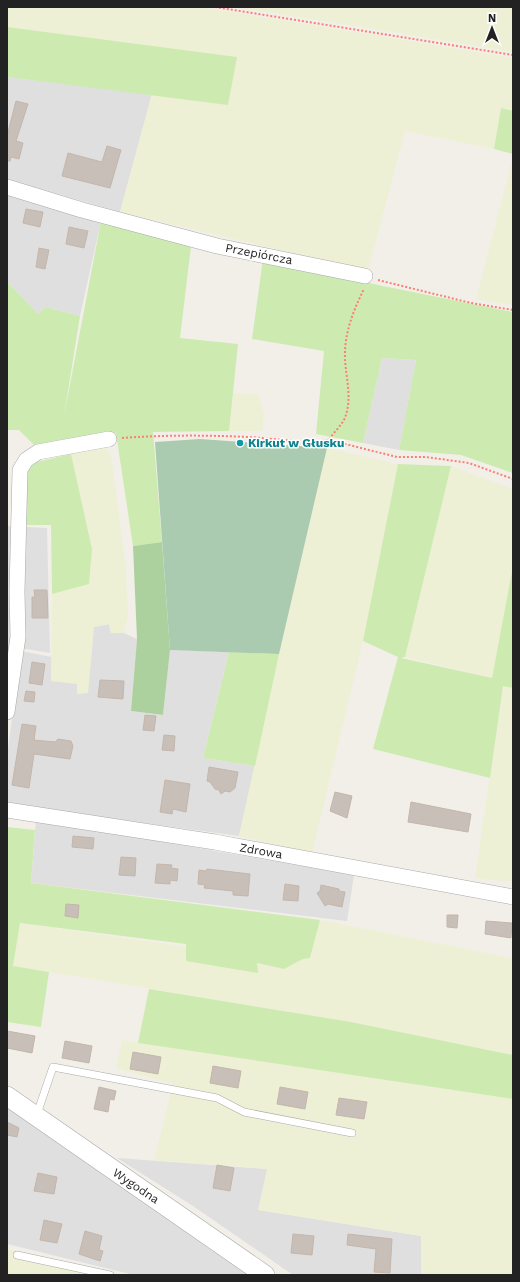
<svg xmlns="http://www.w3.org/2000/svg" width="520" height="1282" viewBox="0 0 520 1282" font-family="'Work Sans',sans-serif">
  <rect width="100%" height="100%" fill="#f2efe9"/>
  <g fill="#e0dfdf">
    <polygon points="7,77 152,94 120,212 7,179"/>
    <polygon points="7,195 101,221 80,316 46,307 38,314 7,282"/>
    <polygon points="382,358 416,360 399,450 363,443"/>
    <polygon points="7,526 47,528 50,653 14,647 12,659 7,658"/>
    <polygon points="109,624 111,633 124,633 137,639 131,711 163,715 170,650 229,652 203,758 255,766 239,836 7,804 7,756 21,651 52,657 51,681 94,627"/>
    <polygon points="36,820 354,875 347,921 31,883"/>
    <polygon points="7,1106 249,1275 134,1275 7,1244"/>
    <polygon points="117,1158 268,1169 259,1210 421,1236 421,1275 293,1275 193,1206"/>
  </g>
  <g fill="#eef0d5">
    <polygon points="7,7 192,7 227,11 513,58 513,111 501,108 494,149 405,131 368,271 120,212 152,94 7,27"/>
    <polygon points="234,7 513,7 513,52 362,27"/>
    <polygon points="513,158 513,305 476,299"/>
    <polygon points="233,393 258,394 264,413 262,431 229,431"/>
    <polygon points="104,445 111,456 126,569 128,615 124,633 111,633 109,624 94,627 88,693 77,694 77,684 51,681 52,594 89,583 92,549 71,454"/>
    <polygon points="327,448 398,464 363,641 312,853 239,836 279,654"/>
    <polygon points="451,466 513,489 513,566 492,678 405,657"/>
    <polygon points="503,686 513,688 513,882 475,878"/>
    <polygon points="320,920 513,958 513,1055 351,1022 13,966 20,923 189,947 257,973 256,963 284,969 303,959 310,958"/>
    <polygon points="122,1040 513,1099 513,1275 421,1275 421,1236 258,1210 267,1169 154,1160 173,1084 116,1068"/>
    <polygon points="7,1249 120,1275 7,1275"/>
  </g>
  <g fill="#cdebb0">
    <polygon points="7,27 237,57 228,105 7,77"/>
    <polygon points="501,108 513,111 513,154 494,149"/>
    <polygon points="101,221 191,246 180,338 238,344 229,431 153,432 162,542 133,546 116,433 60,440 35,446 19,430 7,430 7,282 38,314 46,307 80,316 64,416"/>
    <polygon points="263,259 378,285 513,312 513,473 461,455 399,450 416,360 382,358 363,443 316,434 324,351 252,339"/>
    <polygon points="71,454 92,549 89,584 52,594 51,525 24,525 25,491 28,469 37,462"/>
    <polygon points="398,464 451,466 405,657 401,658 492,678 513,566 513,688 503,686 490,778 373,749 398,657 363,641"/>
    <polygon points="229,652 279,654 255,766 203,758"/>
    <polygon points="7,827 35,830 31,883 320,920 310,958 303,959 284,969 257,963 258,973 186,961 186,944 20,923 13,966 49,972 41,1027 7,1022"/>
    <polygon points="149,989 351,1022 513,1055 513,1099 138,1043"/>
  </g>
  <polygon fill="#add19e" points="162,542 170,650 163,715 131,711 137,639 133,546"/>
  <polygon fill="#aacbaf" points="200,439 327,448 279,654 170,650 155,442"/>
  <g fill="#c7bfb8" stroke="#c4b6ab">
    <polygon points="16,101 28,104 16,141 23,143 19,159 11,157 10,161 7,161 7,136"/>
    <polygon points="107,146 121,150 110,188 62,176 68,153 102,162"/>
    <polygon points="26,209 43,212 40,227 23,223"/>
    <polygon points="69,227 88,231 84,248 66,244"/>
    <polygon points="39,248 49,250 45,269 36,267"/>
    <polygon points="34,590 47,590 48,618 32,618 32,597 35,597"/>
    <polygon points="32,662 45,664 42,685 29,683"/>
    <polygon points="100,680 124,681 123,699 98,697"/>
    <polygon points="26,691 35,692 34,702 24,701"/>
    <polygon points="145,715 156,716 154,731 143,730"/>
    <polygon points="22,724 36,726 34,740 55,742 58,739 71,741 73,746 70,759 34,754 29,788 12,785"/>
    <polygon points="164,735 175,736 174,751 162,750"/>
    <polygon points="209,767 238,772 235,788 230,792 225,791 221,794 219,790 215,789 210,782 207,781"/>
    <polygon points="165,780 190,784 186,812 173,809 172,814 160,812"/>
    <polygon points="335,792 352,796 347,818 330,811"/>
    <polygon points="411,802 471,814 468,832 408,822"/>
    <polygon points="73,836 94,838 93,849 72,847"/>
    <polygon points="121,857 136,858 135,876 119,875"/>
    <polygon points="157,864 172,865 171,868 178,869 177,881 170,880 170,884 155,883"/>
    <polygon points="207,869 250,874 248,896 233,895 233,891 204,888 205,885 198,884 199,870 206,871"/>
    <polygon points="285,884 299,886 298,901 283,900"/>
    <polygon points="321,885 339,889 339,891 345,892 342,907 328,904 325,906 317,893 320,891"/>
    <polygon points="66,904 79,905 78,918 65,916"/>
    <polygon points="447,915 458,915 457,928 447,927"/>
    <polygon points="486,921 512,923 511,938 485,934"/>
    <polygon points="7,1031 35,1036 32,1053 7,1048"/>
    <polygon points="65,1041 92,1046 89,1063 62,1058"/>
    <polygon points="133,1052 161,1057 158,1074 130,1069"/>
    <polygon points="213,1066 241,1071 238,1088 210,1083"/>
    <polygon points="99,1087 116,1091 114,1100 110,1099 108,1112 94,1109"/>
    <polygon points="280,1087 308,1092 305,1109 277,1104"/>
    <polygon points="339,1098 367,1102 364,1119 336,1115"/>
    <polygon points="7,1122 19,1128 17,1137 7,1135"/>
    <polygon points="217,1165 234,1168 230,1191 213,1188"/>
    <polygon points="38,1173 57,1177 54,1194 34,1191"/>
    <polygon points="44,1220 62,1224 57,1243 40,1240"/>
    <polygon points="85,1231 102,1236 99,1250 103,1251 100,1261 79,1254"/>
    <polygon points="293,1234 314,1236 312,1255 291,1253"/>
    <polygon points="348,1234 392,1239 390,1273 374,1272 376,1249 347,1245"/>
  </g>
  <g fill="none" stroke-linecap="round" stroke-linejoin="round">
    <g stroke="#a9a9a9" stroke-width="8">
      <g id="service">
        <polyline points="37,1114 53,1067 217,1098 244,1112 352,1133"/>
        <polyline points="17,1255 110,1275"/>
      </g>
    </g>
    <g stroke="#a9a9a9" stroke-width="16">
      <g id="minor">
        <polyline points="7,187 82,210 217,246 365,276"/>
        <polyline points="7,712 18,637 17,592 20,470 26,460 38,452 109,439"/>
        <polyline points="7,810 215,842 513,897"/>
      </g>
    </g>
    <g stroke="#a9a9a9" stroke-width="20">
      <polyline id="tertiary" points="7,1096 265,1275"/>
    </g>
    <g stroke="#fa8072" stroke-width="2" stroke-dasharray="2 2" stroke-linecap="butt">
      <polyline points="215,7 513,55"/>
      <polyline points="378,280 471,303 513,310"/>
      <path d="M122,438c42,-3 83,-3 125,-1 27,1 55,7 82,3 4,-7 11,-13 15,-20 9,-20 2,-41 1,-61 -1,-25 8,-48 19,-70"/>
      <polyline points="329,440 397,457 426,457 469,463 513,479"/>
    </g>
    <use href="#service" stroke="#fff" stroke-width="7"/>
    <use href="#minor" stroke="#fff" stroke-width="15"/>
    <use href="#tertiary" stroke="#fff" stroke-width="19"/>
  </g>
  <circle fill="#0f9aa8" stroke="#fff" stroke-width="1.5" cx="240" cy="443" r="4"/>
  <g text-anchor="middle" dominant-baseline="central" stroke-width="3" stroke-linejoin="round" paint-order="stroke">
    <g font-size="12" fill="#222" stroke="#fff">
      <text transform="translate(259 254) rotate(11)">Przepiórcza</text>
      <text transform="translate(261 851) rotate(10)">Zdrowa</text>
      <text transform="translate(136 1186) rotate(34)">Wygodna</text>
    </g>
    <g font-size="12" font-weight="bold" fill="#0d838f" stroke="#fff" text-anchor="start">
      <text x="248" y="443">Kirkut w Głusku</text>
    </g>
  </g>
  <rect width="520" height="1282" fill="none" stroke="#222222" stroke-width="16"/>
  <g transform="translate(492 28)" stroke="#ffffff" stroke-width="3" paint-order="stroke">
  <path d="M0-3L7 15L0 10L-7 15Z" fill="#222222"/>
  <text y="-6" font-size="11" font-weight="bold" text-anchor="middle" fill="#222222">N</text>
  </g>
</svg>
